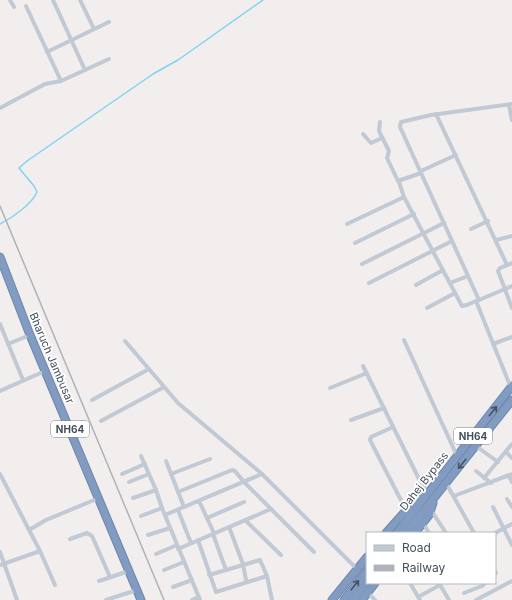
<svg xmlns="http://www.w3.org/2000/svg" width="512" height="600" viewBox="0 0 512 600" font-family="Inter,sans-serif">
  <rect width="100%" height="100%" fill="#f1eeed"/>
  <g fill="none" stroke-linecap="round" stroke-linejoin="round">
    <path stroke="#82d2f3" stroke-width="1.5" d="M0,224c12,-6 32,-20 37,-32l-3,-6 -15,-18 8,-7 126,-87 25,-14 85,-60"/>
    <g stroke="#6d86ad" stroke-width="9">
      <g id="highway">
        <polyline points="0,257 30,335 141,600"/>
        <polyline points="386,533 418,497 426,492"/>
        <polyline points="397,533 512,386"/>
        <polyline points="406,533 512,400"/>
        <polyline points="415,533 429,515 433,503"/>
        <polyline points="332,600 367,557"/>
        <polyline points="344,600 367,571"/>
        <polyline points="353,600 367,582"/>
        <polyline points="362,600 375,583"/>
      </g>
    </g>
    <g stroke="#c0c9d4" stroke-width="4">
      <polyline points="10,0 14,7"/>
      <polyline points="53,0 85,70"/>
      <polyline points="80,0 94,29"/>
      <polyline points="26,6 61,81"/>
      <polyline points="47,52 109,22"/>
      <polyline points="509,105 512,120"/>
      <polyline points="0,108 45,84 61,81 109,59"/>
      <polyline points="436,114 507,265"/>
      <polyline points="380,122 379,131 389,151 387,158 398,181 421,173"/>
      <polyline points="363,134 371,143 382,138"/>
      <polyline points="421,171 456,155"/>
      <polyline points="399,182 404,197"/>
      <polyline points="347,224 404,197 462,306 467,305 476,301"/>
      <polyline points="471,229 488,221"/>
      <polyline points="496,240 512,236"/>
      <polyline points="355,243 414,214"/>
      <polyline points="512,263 500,268 498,271 512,308"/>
      <polyline points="362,264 444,223"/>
      <polyline points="369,283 452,241"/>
      <polyline points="450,283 468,276"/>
      <polyline points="416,285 443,270"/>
      <polyline points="479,300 512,286"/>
      <polyline points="427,308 455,293"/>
      <polyline points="0,324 23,380"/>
      <polyline points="404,340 457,456"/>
      <polyline points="125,341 178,403 262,474 357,569"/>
      <polyline points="8,344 30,335"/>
      <polyline points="493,344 512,337"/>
      <polyline points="363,366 419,479 428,493"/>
      <polyline points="330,388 367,373"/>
      <polyline points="511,388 476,301 479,300 400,127 401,122 431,115 512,104"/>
      <polyline points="0,391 45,371"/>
      <polyline points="92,400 149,369"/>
      <polyline points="351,420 384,408"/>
      <polyline points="101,421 164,387"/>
      <polyline points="393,427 371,437 370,440 406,510"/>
      <polyline points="476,446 498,462"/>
      <polyline points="506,452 512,458"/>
      <polyline points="141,456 156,490 162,508 200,600"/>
      <polyline points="166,461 184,507"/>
      <polyline points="476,471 491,483"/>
      <polyline points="0,474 40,551 55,585"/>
      <polyline points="122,474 145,464"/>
      <polyline points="171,474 210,459"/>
      <polyline points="509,476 512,482"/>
      <polyline points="484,478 512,444"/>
      <polyline points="129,482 149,474"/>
      <polyline points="446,483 474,533"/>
      <polyline points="178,492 232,470 235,471 244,482 314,552"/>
      <polyline points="454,496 512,474"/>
      <polyline points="133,498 156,490"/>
      <polyline points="507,499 512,507"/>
      <polyline points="199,501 214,533"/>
      <polyline points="493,507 512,545"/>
      <polyline points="178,510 191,543"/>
      <polyline points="431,510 446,533"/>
      <polyline points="165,515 262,474"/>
      <polyline points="141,516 162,508"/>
      <polyline points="207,518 244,502"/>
      <polyline points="245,520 281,555"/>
      <polyline points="423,523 429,533"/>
      <polyline points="229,527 243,564 246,580"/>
      <polyline points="29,530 46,520 99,498"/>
      <polyline points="495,533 512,524"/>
      <polyline points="213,534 226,570"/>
      <polyline points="148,535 170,528"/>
      <polyline points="70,539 87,533 92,536 110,577"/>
      <polyline points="198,540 216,592 267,576"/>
      <polyline points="178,549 271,509"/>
      <polyline points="0,552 17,600"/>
      <polyline points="156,554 177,545"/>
      <polyline points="0,565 40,551"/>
      <polyline points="164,570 184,562"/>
      <polyline points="495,571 496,573"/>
      <polyline points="209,575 260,560 267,576 272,600"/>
      <polyline points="99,581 129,571"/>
      <polyline points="410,583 420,600"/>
      <polyline points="439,583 449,600"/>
      <polyline points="173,587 192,580"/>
      <polyline points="368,593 375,600"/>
      <polyline points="464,593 482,586 485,583"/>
      <polyline points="418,597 440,585"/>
      <polyline points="106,600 137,590"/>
      <polyline points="192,600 199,597"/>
      <polyline points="476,600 512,581"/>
    </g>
    <use href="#highway" stroke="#819bc1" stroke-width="7"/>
    <polyline stroke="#afb2b9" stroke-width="1.5" points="0,206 164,600"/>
  </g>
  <defs><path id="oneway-shaft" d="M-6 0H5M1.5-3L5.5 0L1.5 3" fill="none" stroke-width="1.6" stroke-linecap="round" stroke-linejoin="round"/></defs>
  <g stroke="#475362">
    <use href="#oneway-shaft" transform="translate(493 411) rotate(-52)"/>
    <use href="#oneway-shaft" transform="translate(462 464) rotate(129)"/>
    <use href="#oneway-shaft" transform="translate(355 585) rotate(-51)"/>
  </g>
  <g text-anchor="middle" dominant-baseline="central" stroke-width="3.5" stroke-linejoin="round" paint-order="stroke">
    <g fill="#fff" stroke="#7c848e" stroke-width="1">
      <rect x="51" y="421" width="38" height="16" rx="3"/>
      <rect x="454" y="428" width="38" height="16" rx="3"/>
    </g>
    <g font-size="10" font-weight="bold" fill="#444f5d">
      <text x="70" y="429">NH64</text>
      <text x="473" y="436">NH64</text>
    </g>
    <g font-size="11" fill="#444f5d" stroke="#fff">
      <text transform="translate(52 358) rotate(67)">Bharuch Jambusar</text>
      <text transform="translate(424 481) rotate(-52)">Dahej Bypass</text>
    </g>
  </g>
  <rect x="366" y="532" width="130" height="52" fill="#ffffff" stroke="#b4b9be"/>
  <rect x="374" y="545" width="20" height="6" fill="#c0c9d4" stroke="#b4b9be"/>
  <text x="402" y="552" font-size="12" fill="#444f5d">Road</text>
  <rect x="374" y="565" width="20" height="6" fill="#afb2b9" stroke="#b4b9be"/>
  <text x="402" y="572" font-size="12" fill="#444f5d">Railway</text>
</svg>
